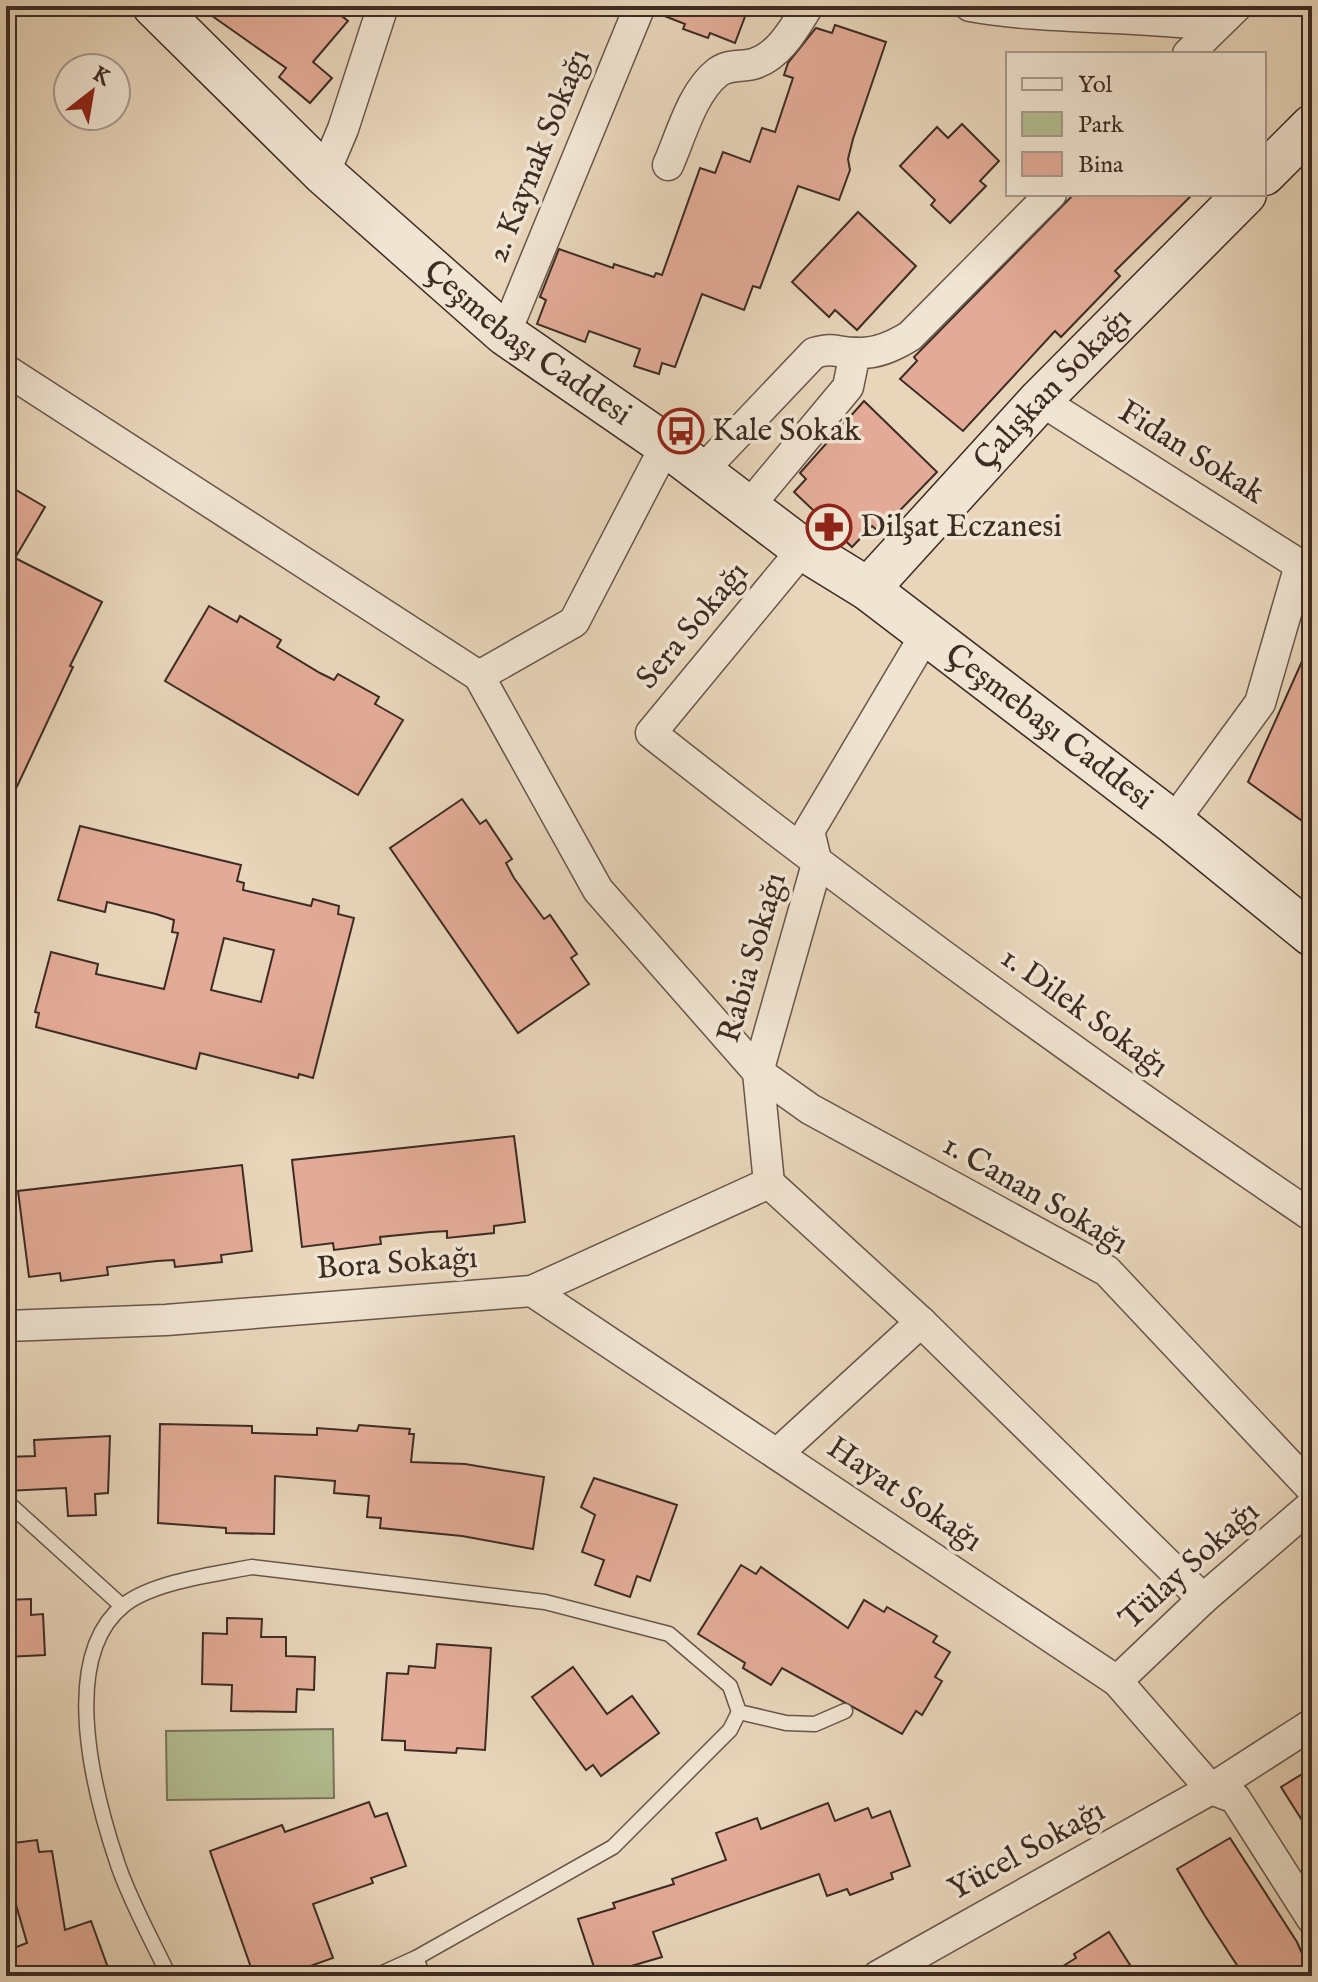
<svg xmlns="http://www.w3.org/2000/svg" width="1318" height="1982" viewBox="0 0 1318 1982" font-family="'IM FELL English',serif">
  <rect width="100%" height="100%" fill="#e8d5ba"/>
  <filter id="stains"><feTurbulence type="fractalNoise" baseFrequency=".0025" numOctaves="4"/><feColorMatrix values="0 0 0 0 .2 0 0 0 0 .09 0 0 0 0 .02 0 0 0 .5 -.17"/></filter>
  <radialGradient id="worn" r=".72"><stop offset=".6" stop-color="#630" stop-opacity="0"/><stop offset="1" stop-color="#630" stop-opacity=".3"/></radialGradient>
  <polygon fill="#b3be92" stroke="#78755a" stroke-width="2" points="333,1729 334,1798 167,1800 166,1731"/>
  <g fill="#e3ab97" stroke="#3d2c23" stroke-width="2" fill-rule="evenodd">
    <polygon points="198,6 329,6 348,21 313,62 332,78 310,103 279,77 286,68"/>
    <polygon points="658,6 749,6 735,43 710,33 708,38 683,29 685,24 657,13"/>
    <polygon points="835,25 886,42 853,139 848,159 850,170 839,200 798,186 760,288 753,286 744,310 702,294 675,367 662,363 659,374 634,366 640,349 589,331 585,342 537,324 546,300 540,297 559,249 613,268 614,264 654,277 656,273 662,275 700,168 715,173 723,152 750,162 762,128 775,132 793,78 784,75 788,63 816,28 832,33"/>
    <polygon points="962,124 999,161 980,181 986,186 950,223 931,205 935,200 900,166 937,127 948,138"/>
    <polygon points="1074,194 1193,194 1115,271 1120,276 1061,337 1055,331 963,431 900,379 917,361 914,357"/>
    <polygon points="858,212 916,266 857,330 835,310 829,317 792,282"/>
    <polygon points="864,401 937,472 879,532 872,526 852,547 794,492 806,479 800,473"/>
    <polygon points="6,484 45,507 15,558 102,602 70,666 73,667 6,810"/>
    <polygon points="209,606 237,622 240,616 281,640 277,647 320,673 334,680 338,674 379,697 375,704 403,720 358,795 165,681"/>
    <polygon points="1312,639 1312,828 1248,782"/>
    <polygon points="462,799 480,824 486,820 512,859 506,863 514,878 544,919 550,915 577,954 571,958 589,984 518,1033 390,848"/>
    <path d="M80,826l161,39 -4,16 7,2 -1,7 68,16 2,-7 26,7 -1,8 16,4 -41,160 -14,-4 -1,4 -98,-25 -4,16 -160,-42 3,-14 -4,-1 16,-60 47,12 -2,10 68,15 14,-56 -6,-1 2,-12 -18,-6 -49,-12 -2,10 -47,-12zM224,938l50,12 -13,52 -50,-12z"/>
    <polygon points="514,1136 525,1222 494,1226 494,1233 447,1238 447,1231 430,1232 380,1237 381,1244 334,1250 333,1243 302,1247 292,1160"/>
    <polygon points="242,1165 252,1251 221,1255 222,1262 175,1267 174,1260 157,1261 107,1267 108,1275 61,1281 60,1273 29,1277 18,1191"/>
    <polygon points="160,1424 252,1426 252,1433 317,1435 317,1428 357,1431 359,1425 410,1429 409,1434 414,1434 411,1462 465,1464 544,1477 533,1549 462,1536 380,1528 381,1518 367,1517 369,1496 334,1493 335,1481 275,1476 274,1534 226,1533 226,1528 158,1523"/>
    <polygon points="110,1436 108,1493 95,1494 96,1515 68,1516 66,1488 6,1491 6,1457 35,1456 34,1440"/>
    <polygon points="594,1478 677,1505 650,1581 637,1576 630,1597 595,1585 604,1560 582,1552 595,1515 581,1507"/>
    <polygon points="741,1565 756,1574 761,1567 848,1628 864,1600 884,1612 887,1607 937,1636 933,1642 950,1652 935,1677 942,1681 922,1715 916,1711 902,1734 782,1668 771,1685 743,1668 745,1663 698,1634"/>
    <polygon points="31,1599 31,1615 43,1614 45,1655 6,1657 6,1600"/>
    <polygon points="227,1618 262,1619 261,1637 286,1637 286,1656 315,1657 314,1690 297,1689 296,1712 231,1711 232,1685 202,1684 203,1633 227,1634"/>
    <polygon points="437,1644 491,1648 485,1750 457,1748 456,1753 405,1750 405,1741 382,1740 387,1673 408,1674 409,1666 435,1668"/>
    <polygon points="573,1667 607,1714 632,1696 659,1733 601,1776 593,1765 586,1770 532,1697"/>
    <polygon points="1312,1768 1312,1836 1281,1787"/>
    <polygon points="369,1802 375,1817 387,1813 406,1866 371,1878 373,1883 313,1904 333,1958 282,1976 254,1976 210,1851 282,1825 285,1832"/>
    <polygon points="828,1803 835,1821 868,1808 872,1818 890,1811 910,1866 891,1873 893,1879 850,1895 847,1889 827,1896 819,1874 653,1932 662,1957 597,1976 578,1919 615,1908 613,1903 674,1884 672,1879 726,1860 716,1833 757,1818 761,1829"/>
    <polygon points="1230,1838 1297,1942 1312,1976 1244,1976 1205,1916 1177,1869"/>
    <polygon points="37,1840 39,1852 52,1851 65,1930 91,1921 111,1976 6,1976 6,1951 27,1943 12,1891 6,1892 6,1844"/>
    <polygon points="1109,1932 1137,1976 1047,1976 1076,1958 1074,1954"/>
  </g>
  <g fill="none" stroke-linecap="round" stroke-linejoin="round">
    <g stroke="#685649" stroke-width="17">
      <g id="service">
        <polyline points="6,1501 122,1606"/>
        <polyline points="739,1712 786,1723 815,1724 845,1711"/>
        <polyline points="416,1958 423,1976"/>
        <path d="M169,1976c-17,-36 -38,-73 -51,-111 -23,-68 -61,-207 6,-260 29,-23 91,-31 128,-38l293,35 124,32 61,52 9,26 -9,18 -117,117 -197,111 -40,18"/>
      </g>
    </g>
    <g stroke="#685649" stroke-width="33">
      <g id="minor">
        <path d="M970,6c81,14 164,9 246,20"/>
        <polyline points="1188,54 1237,6"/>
        <path d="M668,165c13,-29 24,-73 50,-93 11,-8 23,-5 35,-8 26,-7 42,-37 55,-58"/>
        <polyline points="324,174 343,129 383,6"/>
        <polyline points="505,334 640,6"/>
        <polyline points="6,370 479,676 598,890 758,1072 810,1109 1107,1271 1312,1489"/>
        <polyline points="1040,400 1300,565 1260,703 1173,822"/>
        <path d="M701,472l113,-119c21,-6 23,0 43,0 20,1 37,-7 53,-17l141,-142"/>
        <polyline points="748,507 848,387 855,353"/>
        <path d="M803,549l-152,184c214,169 435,330 661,483"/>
        <polyline points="479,676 574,622 666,445"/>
        <polyline points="817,864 758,1072 769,1183 921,1322 1203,1599"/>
        <polyline points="817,864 809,831 926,634"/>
        <polyline points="532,1291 1117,1681 1211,1789 1235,1798 1312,1919"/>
        <polyline points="6,1326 166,1320 532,1291 769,1183"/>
        <polyline points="777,1454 921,1322"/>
        <polyline points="1117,1681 1203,1599 1312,1505"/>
        <polyline points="878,1976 1211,1789 1312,1724"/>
      </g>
    </g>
    <g stroke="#3d2c23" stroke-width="45">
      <g id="secondary">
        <path id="s1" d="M154,6l170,168 181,160 161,111 137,104 65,40 305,233 139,113"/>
        <polyline points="1264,174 1312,126"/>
        <path id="s2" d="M868,589l172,-189 205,-206"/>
      </g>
    </g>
    <use href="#service" stroke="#f0e4d2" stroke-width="14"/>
    <use href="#minor" stroke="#f0e4d2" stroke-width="30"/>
    <use href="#secondary" stroke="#f0e4d2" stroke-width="42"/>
  </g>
  <defs>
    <g id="bus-ring" transform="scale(2.3)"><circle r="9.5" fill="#f0e4d2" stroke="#8f2418" stroke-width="1.5"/><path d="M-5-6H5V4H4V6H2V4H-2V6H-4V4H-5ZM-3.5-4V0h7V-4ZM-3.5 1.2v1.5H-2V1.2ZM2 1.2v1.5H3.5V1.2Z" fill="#8f2418"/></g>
    <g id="pharmacy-ring" transform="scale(2.3)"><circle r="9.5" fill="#f0e4d2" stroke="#8f2418" stroke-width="1.5"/><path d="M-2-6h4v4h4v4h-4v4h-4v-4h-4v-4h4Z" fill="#8f2418"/></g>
  </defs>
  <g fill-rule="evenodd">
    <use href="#bus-ring" x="681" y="431"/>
    <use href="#pharmacy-ring" x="829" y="527"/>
  </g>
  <g text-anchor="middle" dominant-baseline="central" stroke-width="7" stroke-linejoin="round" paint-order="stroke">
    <g font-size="32" fill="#3d2c23" stroke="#f0e4d2">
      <text transform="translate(539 156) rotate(-68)">2. Kaynak Sokağı</text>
      <text stroke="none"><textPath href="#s1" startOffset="504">Çeşmebaşı Caddesi</textPath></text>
      <text stroke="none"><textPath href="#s2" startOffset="272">Çalışkan Sokağı</textPath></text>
      <text transform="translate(1191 453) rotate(32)">Fidan Sokak</text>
      <text transform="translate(693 626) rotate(-50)">Sera Sokağı</text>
      <text stroke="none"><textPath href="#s1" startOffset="1152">Çeşmebaşı Caddesi</textPath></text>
      <text transform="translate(753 958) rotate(-74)">Rabia Sokağı</text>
      <text transform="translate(1084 1013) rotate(36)">1. Dilek Sokağı</text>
      <text transform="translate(1035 1195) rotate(30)">1. Canan Sokağı</text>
      <text transform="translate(397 1264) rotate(-4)">Bora Sokağı</text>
      <text transform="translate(904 1495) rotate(34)">Hayat Sokağı</text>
      <text transform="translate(1190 1566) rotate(-42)">Tülay Sokağı</text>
      <text transform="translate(1027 1851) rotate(-29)">Yücel Sokağı</text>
    </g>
    <g font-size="32" fill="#3d2c23" stroke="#f0e4d2" text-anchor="start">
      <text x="712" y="431">Kale Sokak</text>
      <text x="860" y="527">Dilşat Eczanesi</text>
    </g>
  </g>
  <rect width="1318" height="1982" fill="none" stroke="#e8d5ba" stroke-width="32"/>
  <rect x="8" y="8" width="1302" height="1966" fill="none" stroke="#3d2c23" stroke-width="4"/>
  <rect x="16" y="16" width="1286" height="1950" fill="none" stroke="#3d2c23" stroke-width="2"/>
  <rect x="1006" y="52" width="260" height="144" fill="#f0e4d2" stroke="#a89a8c" stroke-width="2"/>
  <rect x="1022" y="78" width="40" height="12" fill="#f0e4d2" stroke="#a89a8c" stroke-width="2"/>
  <text x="1078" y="92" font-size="24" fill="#3d2c23">Yol</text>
  <rect x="1022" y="112" width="40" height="24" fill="#b3be92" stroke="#a89a8c" stroke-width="2"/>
  <text x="1078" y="132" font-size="24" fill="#3d2c23">Park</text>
  <rect x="1022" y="152" width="40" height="24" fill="#e3ab97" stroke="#a89a8c" stroke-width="2"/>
  <text x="1078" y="172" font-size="24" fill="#3d2c23">Bina</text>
  <g transform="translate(92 92) rotate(31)"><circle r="38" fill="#f0e4d2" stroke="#a89a8c" stroke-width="2"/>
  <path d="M0-6L14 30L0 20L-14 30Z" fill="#8f2418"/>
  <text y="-12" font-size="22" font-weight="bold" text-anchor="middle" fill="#3d2c23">K</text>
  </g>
  <rect width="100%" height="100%" filter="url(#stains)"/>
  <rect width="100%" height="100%" fill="url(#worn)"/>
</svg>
